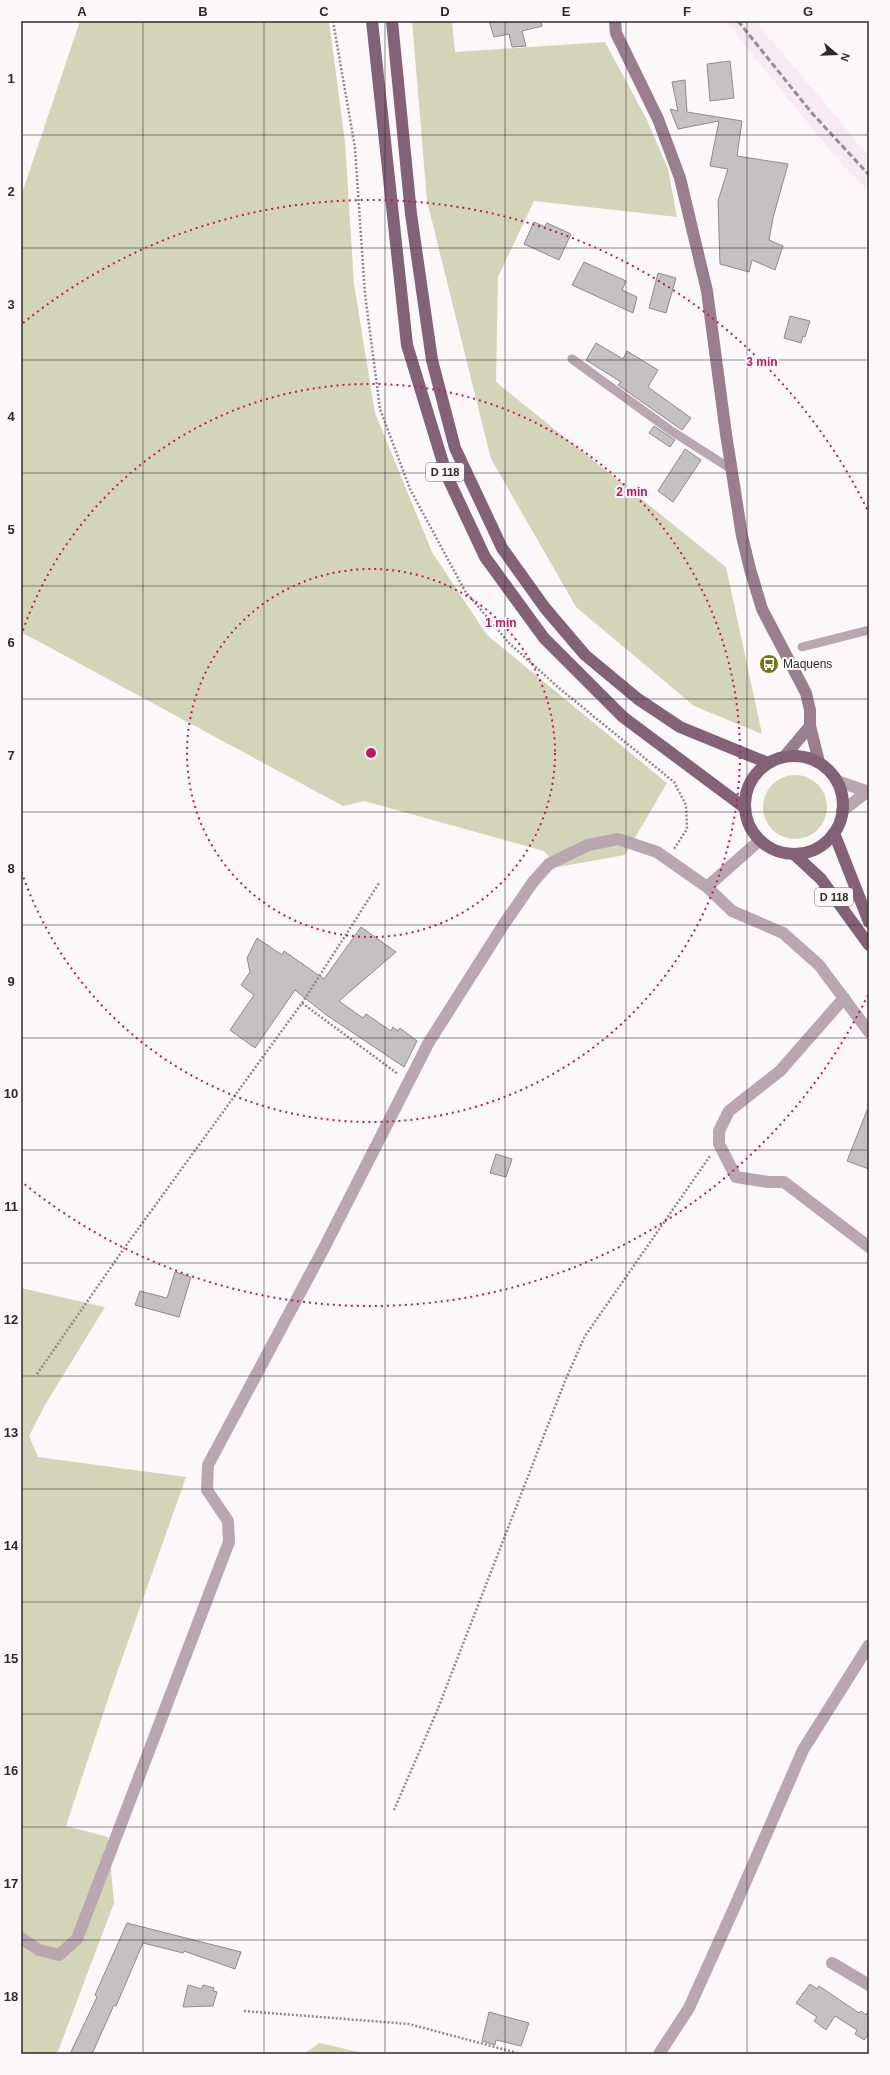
<svg xmlns="http://www.w3.org/2000/svg" width="890" height="2075" viewBox="0 0 890 2075" font-family="Arial,sans-serif">
  <rect width="100%" height="100%" fill="#fcf8fa"/>
  <polygon fill="#f7ebf1" points="725,21 756,21 869,156 869,192 846,170"/>
  <g fill="#d3d5b8">
    <polygon points="80,21 329,21 345,142 354,284 375,413 432,552 487,635 667,783 625,855 558,867 544,851 364,801 343,806 21,632 21,196"/>
    <polygon points="412,21 452,21 455,52 605,42 647,120 668,169 677,217 534,201 498,277 496,382 726,567 762,734 694,706 576,607 491,459 427,201"/>
    <circle cx="795" cy="807" r="32"/>
    <polygon points="21,1288 105,1307 45,1405 29,1436 38,1457 186,1477 112,1687 66,1826 108,1837 114,1903 57,2054 21,2054"/>
    <polygon points="320,2043 367,2054 303,2054"/>
  </g>
  <g fill="#c4c1c2" stroke="#8f8b8d">
    <polygon points="489,21 541,21 542,26 522,31 526,46 512,47 509,34 494,37"/>
    <polygon points="730,61 734,98 710,101 707,64"/>
    <polygon points="685,80 687,112 742,121 737,156 788,164 773,218 769,240 783,246 775,270 752,260 749,272 720,264 718,201 728,169 710,166 719,121 678,129 670,109 678,111 672,82"/>
    <polygon points="534,222 545,227 547,223 571,234 559,260 524,244"/>
    <polygon points="584,262 626,281 622,290 637,297 633,313 572,285"/>
    <polygon points="658,273 676,278 666,313 649,308"/>
    <polygon points="790,316 810,321 805,337 803,336 801,343 784,338"/>
    <polygon points="596,343 623,359 627,351 658,370 648,387 691,418 682,430 618,385 621,382 586,360"/>
    <polygon points="654,426 675,440 670,447 649,433"/>
    <polygon points="685,449 701,460 673,502 658,491"/>
    <polygon points="361,927 396,952 339,1001 363,1018 366,1014 391,1031 393,1027 398,1031 400,1028 417,1041 404,1067 325,1014 295,990 255,1048 230,1030 254,995 241,985 250,972 247,958 257,938 282,955 284,951 324,979"/>
    <polygon points="868,1108 869,1108 869,1169 847,1161"/>
    <polygon points="496,1154 512,1159 506,1177 490,1173"/>
    <polygon points="175,1272 191,1277 179,1317 135,1305 140,1291 167,1298"/>
    <polygon points="127,1923 241,1952 235,1969 184,1951 183,1953 143,1943 116,2006 114,2005 92,2054 70,2054 97,1997 95,1995"/>
    <polygon points="810,1984 817,1989 819,1986 859,2013 861,2011 866,2015 869,2010 869,2037 867,2036 864,2040 855,2034 857,2030 835,2016 826,2030 814,2021 817,2017 796,2003"/>
    <polygon points="188,1985 202,1989 203,1985 214,1988 213,1991 217,1992 213,2006 183,2007"/>
    <polygon points="489,2012 529,2023 521,2046 496,2040 495,2045 482,2041"/>
  </g>
  <g fill="none" stroke-linecap="round" stroke-linejoin="round">
    <g stroke="#8d8a8c" stroke-width="2.5" stroke-dasharray="2 2" stroke-linecap="butt">
      <polyline points="333,21 355,148 365,294 380,409 410,489 465,591 509,643 559,688 674,782 686,805 687,829 674,849"/>
      <polyline points="302,1003 398,1074"/>
      <polyline points="37,1374 125,1247 302,1003 379,883"/>
      <polyline points="394,1810 437,1711 565,1381 585,1336 710,1156"/>
      <polyline points="244,2011 409,2024 521,2054"/>
    </g>
    <g stroke="#b9a6b1" stroke-width="9">
      <polyline points="572,359 670,430 731,469"/>
      <polyline points="802,647 869,630"/>
    </g>
    <g stroke="#b9a6b1" stroke-width="12">
      <polyline points="837,781 869,792"/>
      <polyline points="842,811 867,792"/>
      <polyline points="707,887 732,911 783,933 819,965 869,1032"/>
      <polyline points="844,998 780,1071 729,1111 719,1131 719,1144 736,1177 768,1182 784,1182 869,1247"/>
      <polyline points="21,1938 39,1950 59,1955 77,1939 229,1542 228,1521 207,1490 208,1465 323,1250 429,1042 504,924 533,882 549,864 588,845 618,839 657,852 707,887 760,840"/>
      <polyline points="832,1963 869,1985"/>
      <polyline points="659,2054 689,2008 735,1906 803,1750 869,1645"/>
    </g>
    <g stroke="#997e8d" stroke-width="12">
      <polyline points="615,21 616,33 658,119 680,178 707,291 726,434 742,536 750,569 762,609 806,693 810,710 810,726 819,762"/>
      <polyline points="784,757 810,726"/>
    </g>
    <g stroke="#826274" stroke-width="12">
      <polyline points="372,21 407,345 447,476 485,557 544,638 623,717 745,808"/>
      <polyline points="392,21 411,214 432,360 455,448 502,548 545,608 585,655 638,699 680,727 768,763"/>
      <circle cx="794" cy="805" r="49"/>
      <polyline points="834,833 869,922"/>
      <polyline points="794,854 821,879 869,945"/>
    </g>
    <polyline stroke="#939092" stroke-width="3" stroke-dasharray="6 3" stroke-linecap="butt" points="738,21 811,112 869,175"/>
  </g>
  <path fill="none" stroke="#2b2a2b" stroke-width="1" stroke-opacity="0.55" d="M143,21v2033M264,21v2033M385,21v2033M505,21v2033M626,21v2033M747,21v2033M21,135h848M21,248h848M21,360h848M21,473h848M21,586h848M21,699h848M21,812h848M21,925h848M21,1038h848M21,1150h848M21,1263h848M21,1376h848M21,1489h848M21,1602h848M21,1714h848M21,1827h848M21,1940h848"/>
  <g fill="none" stroke="#c2185b" stroke-width="2" stroke-dasharray="2 4">
    <circle cx="371" cy="753" r="184"/>
    <path d="M21 636A369 369 0 1 1 21 870"/>
    <path d="M868 995A553 553 0 0 1 23 1183M23 323A553 553 0 0 1 868 511"/>
  </g>
  <defs>
    <g id="bus-disc" transform="scale(1)"><circle r="9.5" fill="#73751b" stroke="#fcf8fa"/><path d="M-5-6H5V4H4V6H2V4H-2V6H-4V4H-5ZM-3.5-4V0h7V-4ZM-3.5 1.2v1.5H-2V1.2ZM2 1.2v1.5H3.5V1.2Z" fill="#fff"/></g>
  </defs>
  <g fill-rule="evenodd">
    <use href="#bus-disc" x="769" y="664"/>
  </g>
  <g text-anchor="middle" dominant-baseline="central" stroke-width="4" stroke-linejoin="round" paint-order="stroke">
    <g fill="#fcf8fa" stroke="#6a6869" stroke-width="1">
      <rect x="426" y="463" width="38" height="18" rx="3"/>
      <rect x="815" y="888" width="38" height="18" rx="3"/>
    </g>
    <g font-size="11" font-weight="bold" fill="#2b2a2b">
      <text x="445" y="472">D 118</text>
      <text x="834" y="897">D 118</text>
    </g>
    <g font-size="12" fill="#2b2a2b" stroke="#fcf8fa" text-anchor="start">
      <text x="783" y="664">Maquens</text>
    </g>
  </g>
  <circle cx="371" cy="753" r="6" fill="#c2185b" stroke="#fcf8fa" stroke-width="2"/>
  <g font-size="12" text-anchor="middle" font-weight="bold" fill="#c2185b" stroke="#fcf8fa" stroke-width="4" stroke-linejoin="round" paint-order="stroke">
    <text x="762" y="366">3 min</text>
    <text x="632" y="496">2 min</text>
    <text x="501" y="627">1 min</text>
  </g>
  <rect width="890" height="2075" fill="none" stroke="#fcf8fa" stroke-width="44"/>
  <g transform="translate(836 54) rotate(109)" stroke="#fcf8fa" stroke-width="3" paint-order="stroke">
  <path d="M0-3L7 15L0 10L-7 15Z" fill="#2b2a2b"/>
  <text y="-6" font-size="11" font-weight="bold" text-anchor="middle" fill="#2b2a2b">N</text>
  </g>
  <rect x="22" y="22" width="846" height="2031" fill="none" stroke="#2b2a2b" stroke-width="1.5"/>
  <g font-size="13" text-anchor="middle" font-weight="bold" fill="#2b2a2b">
    <text x="82" y="16">A</text>
    <text x="203" y="16">B</text>
    <text x="324" y="16">C</text>
    <text x="445" y="16">D</text>
    <text x="566" y="16">E</text>
    <text x="687" y="16">F</text>
    <text x="808" y="16">G</text>
    <text x="11" y="83">1</text>
    <text x="11" y="196">2</text>
    <text x="11" y="309">3</text>
    <text x="11" y="421">4</text>
    <text x="11" y="534">5</text>
    <text x="11" y="647">6</text>
    <text x="11" y="760">7</text>
    <text x="11" y="873">8</text>
    <text x="11" y="986">9</text>
    <text x="11" y="1098">10</text>
    <text x="11" y="1211">11</text>
    <text x="11" y="1324">12</text>
    <text x="11" y="1437">13</text>
    <text x="11" y="1550">14</text>
    <text x="11" y="1663">15</text>
    <text x="11" y="1775">16</text>
    <text x="11" y="1888">17</text>
    <text x="11" y="2001">18</text>
  </g>
</svg>
